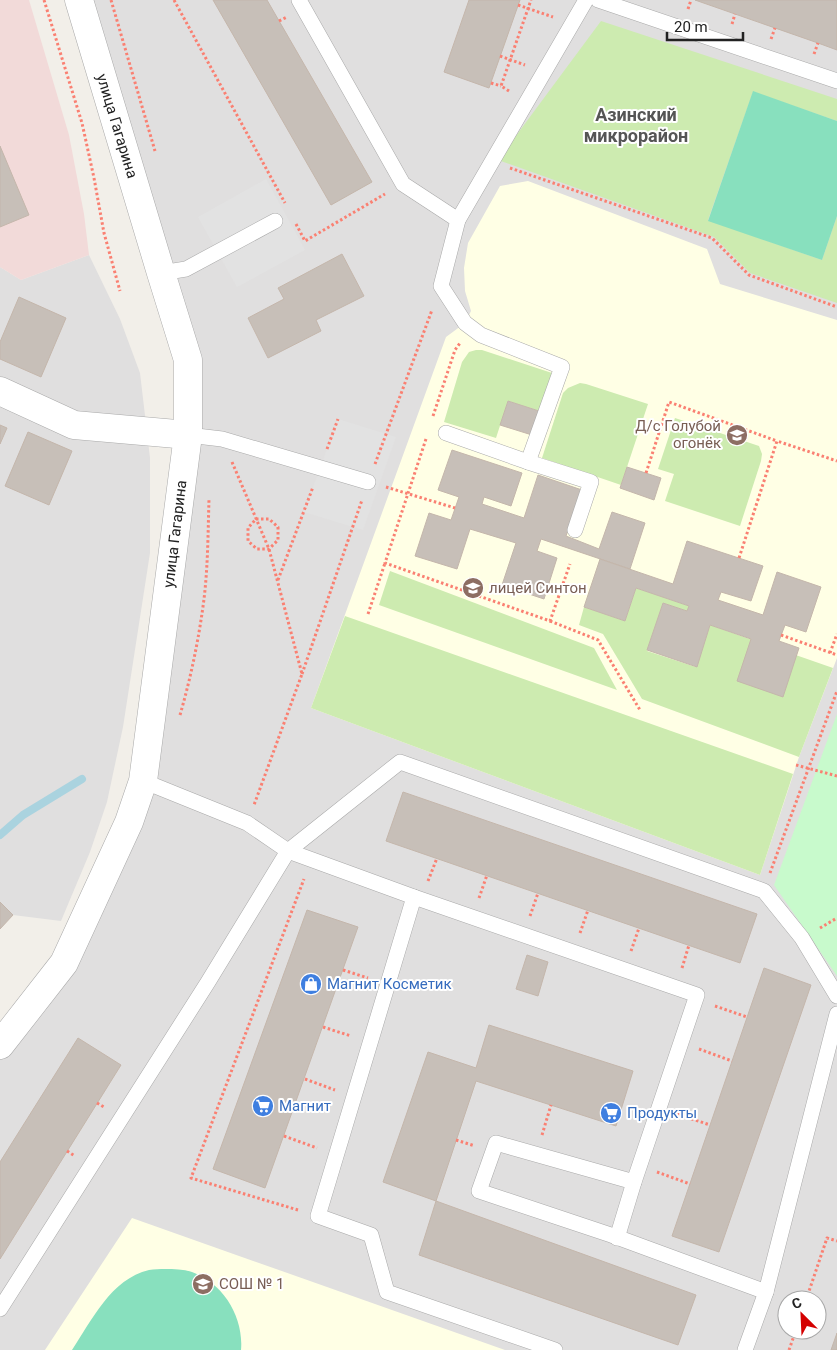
<svg xmlns="http://www.w3.org/2000/svg" width="837" height="1350" viewBox="0 0 837 1350" font-family="Roboto,sans-serif">
  <rect width="100%" height="100%" fill="#f2efe9"/>
  <g fill="#e0dfdf" fill-rule="evenodd">
    <path d="M79,0h758v1350h-837v-305l64,-82 65,-141 59,-462zM787,1300h30v30h-30z"/>
    <polygon points="89,255 120,319 140,373 150,458 150,553 123,727 107,802 90,852 61,921 13,915 0,902 0,267 21,280"/>
  </g>
  <polygon fill="#f2dad9" points="0,0 29,0 69,135 84,214 89,255 21,280 0,267"/>
  <g fill="#ffffe5">
    <polygon points="528,181 707,249 720,284 837,320 837,658 799,757 760,875 311,708 446,337 465,323 471,311 465,291 464,268 468,243 500,186"/>
    <polygon points="132,1218 505,1350 45,1350"/>
  </g>
  <g fill="#cdebb0">
    <polygon points="601,21 837,99 837,121 753,92 708,220 822,260 837,216 837,303 750,273 714,237 498,160"/>
    <polygon points="476,350 482,350 552,373 539,411 508,401 496,438 444,422 462,362 469,352"/>
    <polygon points="580,383 586,384 648,404 621,485 542,458 563,393 568,388"/>
    <polygon points="675,418 759,446 762,454 761,461 740,526 665,501 674,474 658,469"/>
    <polygon points="390,571 594,648 617,690 379,605"/>
    <polygon points="636,588 689,606 687,611 663,603 647,651 696,667 710,625 833,668 799,757 642,699 603,634 579,625 584,607 625,621"/>
    <polygon points="345,616 793,774 760,875 311,708"/>
  </g>
  <polygon fill="#c8facc" points="837,714 837,976 774,885"/>
  <g fill="#88e0be">
    <polygon points="753,91 837,121 837,216 822,260 708,221"/>
    <path d="M165,1269c9,0 18,0 27,3 31,11 52,45 49,78h-169c20,-30 39,-71 77,-80 5,-1 11,-1 16,-1z"/>
  </g>
  <g fill="#e2e2e2">
    <polygon points="266,179 305,250 237,287 198,217"/>
    <polygon points="338,419 396,437 363,530 304,512"/>
  </g>
  <g fill="none" stroke-linecap="round" stroke-linejoin="round">
    <polyline stroke="#aad3df" stroke-width="8" points="0,835 23,815 82,779"/>
  </g>
  <g fill="#c7bfb8" stroke="#c4b6ab">
    <polygon points="213,0 267,0 372,182 331,205"/>
    <polygon points="469,0 520,0 489,88 444,72"/>
    <polygon points="695,0 837,0 837,50 818,43"/>
    <polygon points="0,146 29,215 0,227"/>
    <polygon points="342,254 364,296 316,320 321,331 268,358 248,318 284,299 278,288"/>
    <polygon points="19,297 66,318 41,377 0,359 0,342"/>
    <polygon points="508,401 539,411 532,435 500,425"/>
    <polygon points="0,425 7,428 0,444"/>
    <polygon points="28,432 72,451 49,505 5,486"/>
    <polygon points="452,450 522,473 511,506 484,497 482,504 524,518 538,475 582,490 566,536 599,549 612,512 645,523 630,569 541,539 537,551 557,558 544,599 502,585 516,543 470,529 457,569 415,556 429,513 451,520 459,497 438,490"/>
    <polygon points="627,467 661,478 654,500 620,488"/>
    <polygon points="687,541 763,566 751,601 721,592 718,600 763,615 777,572 821,587 806,632 785,625 779,641 799,648 783,697 737,681 751,639 710,625 697,667 647,650 663,603 687,611 689,606 636,588 625,621 584,607 600,559 673,584"/>
    <polygon points="403,792 757,914 740,963 386,841"/>
    <polygon points="0,902 13,915 0,929"/>
    <polygon points="307,910 358,927 265,1188 213,1169"/>
    <polygon points="527,955 548,962 538,996 516,989"/>
    <polygon points="764,968 811,985 719,1252 672,1236"/>
    <polygon points="489,1025 633,1071 616,1126 476,1081 436,1201 383,1182 428,1052 476,1068"/>
    <polygon points="78,1038 121,1065 0,1259 0,1162"/>
    <polygon points="436,1201 696,1295 678,1345 419,1255"/>
    <polygon points="837,1333 837,1350 831,1350"/>
  </g>
  <g fill="none" stroke-linecap="round" stroke-linejoin="round">
    <g stroke="#a9a9a9" stroke-width="16">
      <g id="lane">
        <polyline points="299,0 403,184 458,220"/>
        <polyline points="598,0 837,81"/>
        <polyline points="161,273 186,269 275,221"/>
        <polyline points="446,433 528,462 591,482 575,530"/>
        <polyline points="188,435 222,439 368,482"/>
        <polyline points="528,462 562,367 481,335 465,323 441,286 458,220 586,0"/>
        <polyline points="143,781 247,823 288,851 414,897 318,1216 371,1235 387,1292 555,1350"/>
        <polyline points="414,897 697,995 634,1182 496,1143 479,1191 611,1235 766,1292"/>
        <polyline points="617,1238 634,1182"/>
        <polyline points="0,1309 208,982 288,851 400,762 764,891 802,938 837,996"/>
        <polyline points="745,1350 766,1292 837,1014"/>
      </g>
    </g>
    <g stroke="#a9a9a9" stroke-width="29">
      <g id="street">
        <polyline points="0,391 74,425 188,435"/>
        <polyline points="0,1045 64,963 129,822 143,781 188,435 188,360 161,273 79,0"/>
      </g>
    </g>
    <g stroke="#fa8072" stroke-width="3" stroke-dasharray="2.5 2.5" stroke-linecap="butt">
      <polyline points="44,0 82,123 94,178 104,233 120,291"/>
      <polyline points="111,0 155,151"/>
      <polyline points="174,0 285,203"/>
      <polyline points="518,5 553,17"/>
      <polyline points="688,9 691,0"/>
      <polyline points="279,21 287,17"/>
      <polyline points="732,24 735,14"/>
      <polyline points="771,39 775,28"/>
      <polyline points="814,54 818,43"/>
      <polyline points="500,56 525,65"/>
      <polyline points="491,83 501,86"/>
      <polyline points="509,91 501,86 531,0"/>
      <polyline points="510,168 712,238 749,275 837,307"/>
      <polyline points="296,224 305,241 385,194"/>
      <polyline points="433,416 455,350 460,343"/>
      <polyline points="426,439 385,563 550,621 570,564"/>
      <polyline points="327,449 338,419"/>
      <polyline points="232,462 269,549 302,674 254,805"/>
      <polyline points="375,464 432,310"/>
      <polyline points="646,473 669,402 777,441"/>
      <polyline points="386,487 455,508"/>
      <polygon points="256,519 269,519 278,527 278,540 269,549 257,549 248,541 248,528"/>
      <polyline points="739,558 777,441 837,461"/>
      <polyline points="278,580 313,487"/>
      <polyline points="368,614 385,563"/>
      <polyline points="550,621 598,640 640,710"/>
      <polyline points="781,635 837,655"/>
      <polyline points="830,653 837,634"/>
      <polyline points="302,674 362,500"/>
      <path d="M180,715c11,-38 19,-77 24,-116 4,-33 4,-67 5,-100"/>
      <polyline points="796,765 837,776"/>
      <polyline points="770,873 837,691"/>
      <polyline points="428,881 437,858"/>
      <polyline points="479,898 487,875"/>
      <polyline points="530,916 538,893"/>
      <polyline points="820,928 837,918"/>
      <polyline points="580,933 588,910"/>
      <polyline points="631,951 639,928"/>
      <polyline points="682,968 689,945"/>
      <polyline points="343,970 368,978"/>
      <polyline points="715,1006 747,1017"/>
      <polyline points="323,1027 351,1036"/>
      <polyline points="699,1049 732,1061"/>
      <polyline points="305,1079 335,1090"/>
      <polyline points="97,1103 104,1107"/>
      <polyline points="677,1114 710,1125"/>
      <polyline points="542,1135 551,1105"/>
      <polyline points="284,1136 317,1148"/>
      <polyline points="456,1140 475,1146"/>
      <polyline points="67,1151 75,1156"/>
      <polyline points="657,1172 690,1184"/>
      <polyline points="298,1210 191,1178 304,879"/>
      <polyline points="806,1300 827,1238 837,1241"/>
      <polyline points="789,1350 796,1330"/>
    </g>
    <use href="#lane" stroke="#fff" stroke-width="15"/>
    <use href="#street" stroke="#fff" stroke-width="28"/>
  </g>
  <defs>
    <g id="school-disc" transform="scale(1.125)"><circle r="9.5" fill="#8d6e63" stroke="#fff"/><path d="M0-5L7-2L0 1L-7-2ZM-4 1L0 2.5L4 1V4Q0 6-4 4Z" fill="#fff"/></g>
    <g id="shop-disc" transform="scale(1.125)"><circle r="9.5" fill="#3f7fe0" stroke="#fff"/><path d="M-5-2.5h2.3a2.7 3.5 0 0 1 5.4 0H5L5.5 6h-11ZM-1.5-2.5h3a1.5 2.3 0 0 0-3 0Z" fill="#fff"/></g>
    <g id="supermarket-disc" transform="scale(1.125)"><circle r="9.5" fill="#3f7fe0" stroke="#fff"/><path d="M-6-5.5h2.5l.6 2H6L4.5 2H-2.5L-4.4-4H-6ZM-1.5 3.2a1.3 1.3 0 1 0 .1 0ZM3 3.2a1.3 1.3 0 1 0 .1 0Z" fill="#fff"/></g>
  </defs>
  <g fill-rule="evenodd">
    <use href="#school-disc" x="737" y="435"/>
    <use href="#school-disc" x="473" y="588"/>
    <use href="#shop-disc" x="311" y="984"/>
    <use href="#supermarket-disc" x="263" y="1106"/>
    <use href="#supermarket-disc" x="611" y="1113"/>
    <use href="#school-disc" x="203" y="1284"/>
  </g>
  <g text-anchor="middle" dominant-baseline="central" stroke-width="4" stroke-linejoin="round" paint-order="stroke">
    <g font-size="15" fill="#222" stroke="#fff">
      <text transform="translate(117 126) rotate(73)">улица Гагарина</text>
      <text transform="translate(175 534) rotate(-83)">улица Гагарина</text>
    </g>
    <g font-size="15" fill="#785e54" stroke="#fff" text-anchor="start">
      <text x="721" y="426" text-anchor="end">Д/с Голубой<tspan x="721" dy="17">огонёк</tspan></text>
      <text x="489" y="588">лицей Синтон</text>
      <text x="219" y="1284">СОШ № 1</text>
    </g>
    <g font-size="15" fill="#366cbe" stroke="#fff" text-anchor="start">
      <text x="327" y="984">Магнит Косметик</text>
      <text x="279" y="1106">Магнит</text>
      <text x="627" y="1113">Продукты</text>
    </g>
    <g font-size="18" font-weight="bold" fill="#555" stroke="#fff">
      <text x="636" y="114">Азинский<tspan x="636" dy="21">микрорайон</tspan></text>
    </g>
  </g>
  <g transform="translate(802 1315) rotate(336)"><circle r="24" fill="#ffffff" stroke="#a7a7a7"/>
  <path d="M0-4L9 19L0 12L-9 19Z" fill="#d40000"/>
  <text y="-8" font-size="14" font-weight="bold" text-anchor="middle" fill="#222222">С</text>
  </g>
  <path d="M667 32v8h76v-8" fill="none" stroke="#222222" stroke-width="2.5"/>
  <text x="674" y="32" font-size="15" fill="#222222" stroke="#ffffff" stroke-width="4" paint-order="stroke">20 m</text>
</svg>
